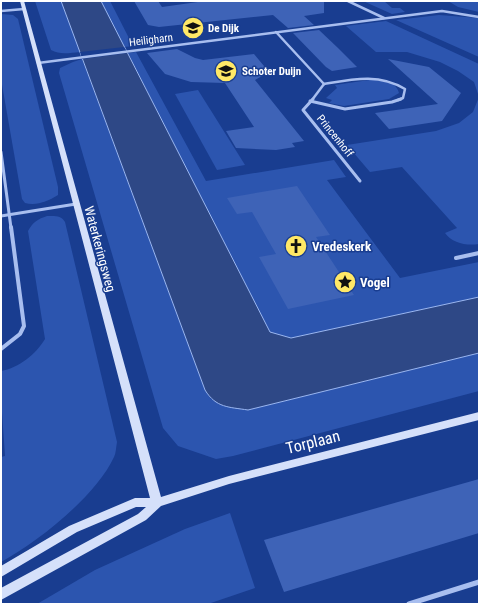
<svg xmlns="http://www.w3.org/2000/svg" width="480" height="605" viewBox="0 0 480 605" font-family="'Roboto Condensed',sans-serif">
  <rect width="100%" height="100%" fill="#193d90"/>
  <g fill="#2c55af">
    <path d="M35,1h26l19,51c-11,1 -20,3 -29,-2z"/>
    <polygon points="101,1 110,1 133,46 124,47"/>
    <polygon points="363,1 384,1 392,8 400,8 405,12 392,14"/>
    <polygon points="448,1 479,1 479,12 458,7"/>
    <path d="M1,14l12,1 5,4 40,168v8c-10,6 -21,11 -33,8l-3,-4 -21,-120z"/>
    <polygon points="439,15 479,18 478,29 479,57 396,20"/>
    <polygon points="386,21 479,64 479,97 474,82 458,71 440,62 407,52 376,52 346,26"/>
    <polygon points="136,52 206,181 334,160 346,177 327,180 400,278 479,262 479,297 291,338 269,332 128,53"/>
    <polygon points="82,59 205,390 211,399 248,410 479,353 479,391 233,456 216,459 178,446 163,428 59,73 60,68 73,62"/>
    <path d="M369,80c11,0 27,0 30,13l-10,6 -45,7 -15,-3 3,-3 -6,-2 11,-10 -2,-3z"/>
    <polygon points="198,90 245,165 217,170 175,94"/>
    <path d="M479,97v147c-13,2 -27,-1 -34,-11l12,-5 -55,-61 -32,5 -23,-27 89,-14 23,-8 14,-11z"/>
    <path d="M47,216c8,0 14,-1 18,6l52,220c-1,5 -1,11 -3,15 -18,39 -76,85 -113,105v-105l4,-1 -4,-58v-27c18,-3 35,-17 44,-32l-17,-108c5,-9 10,-12 19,-15z"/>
    <polygon points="230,513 255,588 208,604 37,604 95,570 185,529"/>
  </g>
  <path fill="#2e4886" stroke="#9bb7f1" d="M61,1h40l169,331 21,6 188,-41v56l-231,57c-19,-3 -32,-2 -43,-20z"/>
  <polygon fill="#193d90" points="124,47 128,53 82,59 80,52"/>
  <g fill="#3e63b7">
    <polygon points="134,1 158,1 162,7 205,1 324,1 324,13 304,16 314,25 288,28 273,15 159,27 148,25"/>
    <polygon points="319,30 338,48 357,67 332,71 326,67 293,33"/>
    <polygon points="177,49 195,58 203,60 254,54 269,72 255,80 304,141 292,143 295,147 276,150 236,148 226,131 254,127 225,83 191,82 165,74 147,53"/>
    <polygon points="388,59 429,67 461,93 442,121 389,129 375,113 438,104"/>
    <polygon points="297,186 330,235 316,237 354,295 288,309 259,257 276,254 252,212 237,214 227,198"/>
    <polygon points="479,479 479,533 284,592 264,540"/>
  </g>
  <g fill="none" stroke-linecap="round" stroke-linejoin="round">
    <g stroke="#a8beef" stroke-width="2.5">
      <polyline points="348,1 384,18"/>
      <polyline points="1,11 24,9"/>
      <polyline points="276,32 324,84"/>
      <polyline points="38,63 442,11 479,17"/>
      <path d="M324,84c29,-5 55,-11 81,5l-2,9 -5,2"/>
      <polyline points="312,100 324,84"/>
    </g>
    <g stroke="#a8beef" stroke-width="3">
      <polyline points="313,99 303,110 360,181"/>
      <polyline points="310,101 345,109 392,102 401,99"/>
      <polyline points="1,152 11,228"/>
      <polyline points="1,216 76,204"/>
    </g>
    <g stroke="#a8beef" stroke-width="4">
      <polyline points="456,258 479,253"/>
      <polyline points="1,349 20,334 24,326 11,227"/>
    </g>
    <polyline stroke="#a8beef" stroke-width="5" points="409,604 479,582"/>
    <polygon fill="#d5e0fa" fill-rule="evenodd" points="20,1 24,1 161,497 229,476 479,412 479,420 229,484 161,506 146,520 1,600 1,588 138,514 146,507 136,507 77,532 1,577 1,566 69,526 135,498 150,498"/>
  </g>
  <defs>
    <g id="school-disc" transform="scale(1.15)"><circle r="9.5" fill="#ffe866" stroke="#193d90"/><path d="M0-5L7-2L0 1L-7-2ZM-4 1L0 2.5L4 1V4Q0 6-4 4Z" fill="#111"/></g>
    <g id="church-disc" transform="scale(1.15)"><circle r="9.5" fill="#ffe866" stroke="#193d90"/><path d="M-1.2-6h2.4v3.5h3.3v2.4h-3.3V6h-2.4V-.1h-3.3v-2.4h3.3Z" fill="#111"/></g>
    <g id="sight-disc" transform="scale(1.15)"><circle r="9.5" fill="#ffe866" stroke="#193d90"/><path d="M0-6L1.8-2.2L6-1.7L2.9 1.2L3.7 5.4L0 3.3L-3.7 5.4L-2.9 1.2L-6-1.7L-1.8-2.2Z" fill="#111"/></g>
  </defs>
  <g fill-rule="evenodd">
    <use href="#school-disc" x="193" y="28"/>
    <use href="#school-disc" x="226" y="71"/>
    <use href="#church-disc" x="296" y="246"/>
    <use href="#sight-disc" x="345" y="282"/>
  </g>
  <g text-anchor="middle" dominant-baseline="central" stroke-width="3" stroke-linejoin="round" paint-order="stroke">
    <g font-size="11" font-weight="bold" fill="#fff" stroke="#193d90" text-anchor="start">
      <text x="208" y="28">De Dijk</text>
      <text x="242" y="71">Schoter Duijn</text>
    </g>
    <g font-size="11" fill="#fff" stroke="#193d90">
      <text transform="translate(151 40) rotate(-7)">Heiligharn</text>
      <text transform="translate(335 136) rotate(51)">Princenhoff</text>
    </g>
    <g font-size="13" font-weight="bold" fill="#fff" stroke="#193d90" text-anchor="start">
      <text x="312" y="246">Vredeskerk</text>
      <text x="360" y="282">Vogel</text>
    </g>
    <g font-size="13" fill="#fff" stroke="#193d90">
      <text transform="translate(100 249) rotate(75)">Waterkeringsweg</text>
    </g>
    <g font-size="16" fill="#fff" stroke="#193d90">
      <text transform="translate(313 442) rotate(-14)">Torplaan</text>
    </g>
  </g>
  <rect width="480" height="605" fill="none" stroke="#ffffff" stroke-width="4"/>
</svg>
